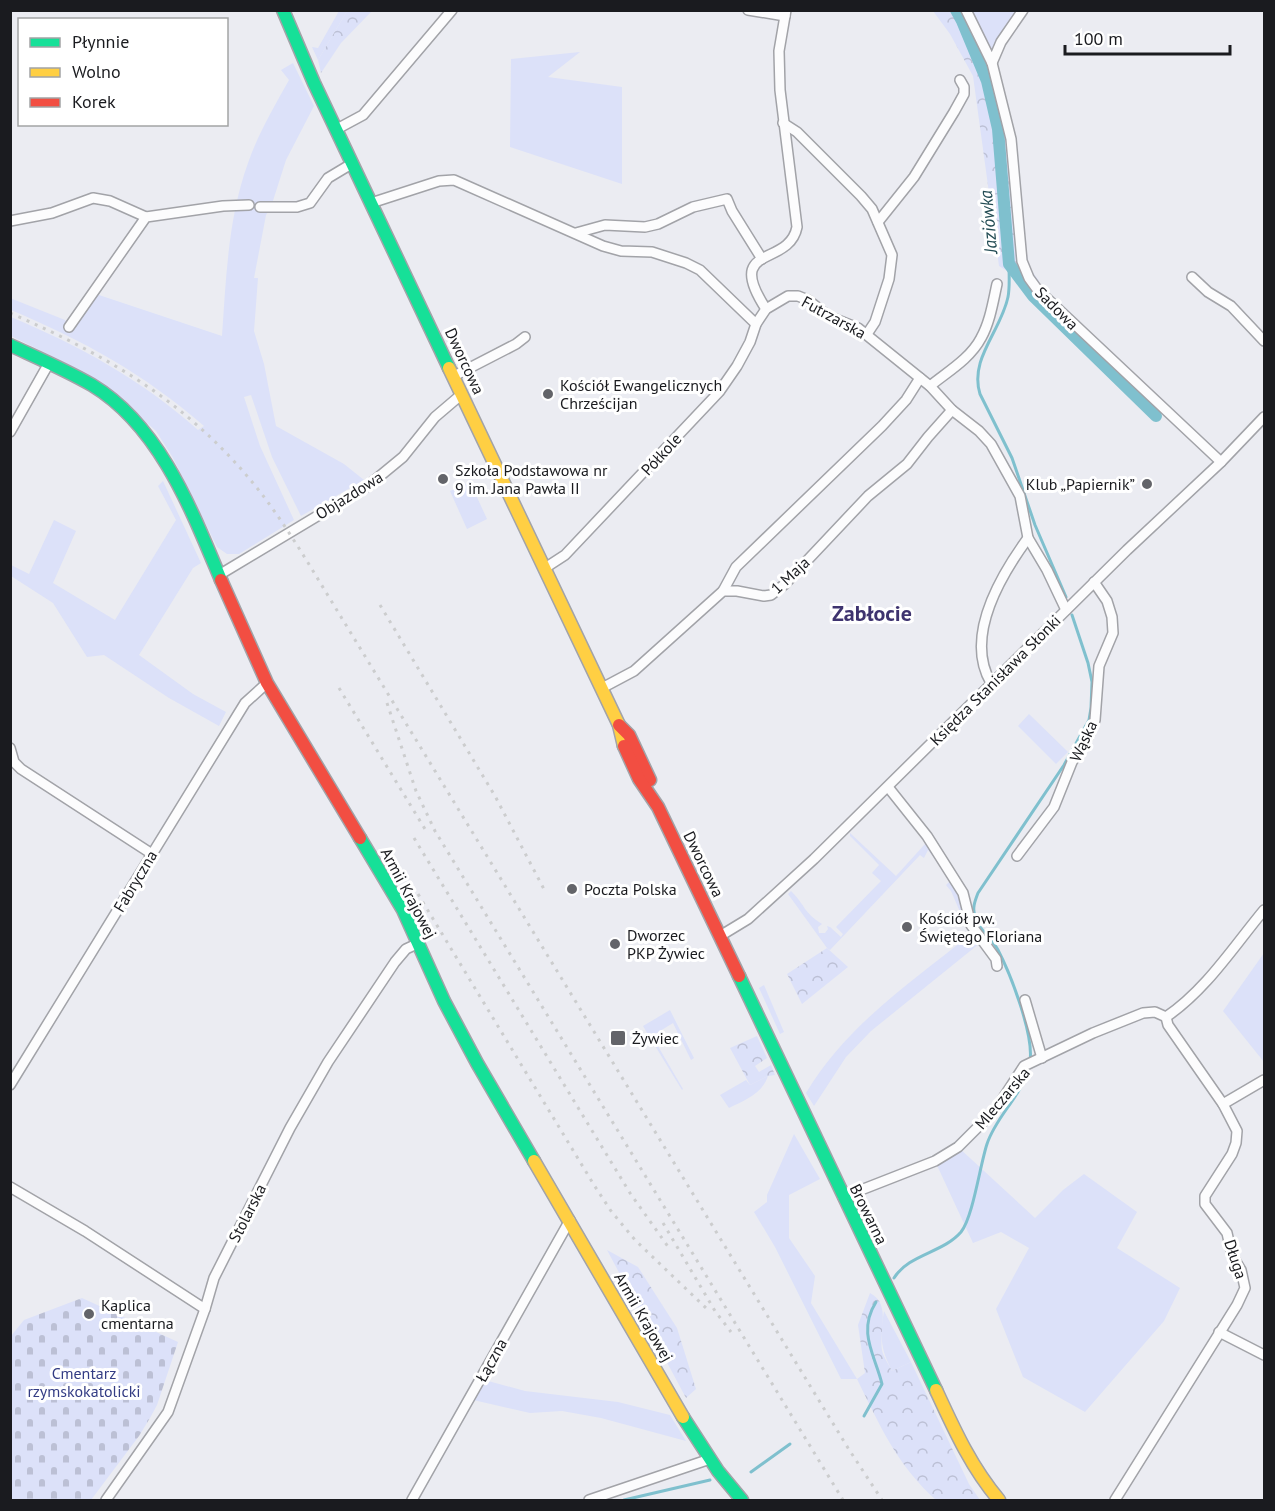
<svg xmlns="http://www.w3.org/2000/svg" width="1275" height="1511" viewBox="0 0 1275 1511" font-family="'PT Sans',sans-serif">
  <defs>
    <pattern id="forest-crowns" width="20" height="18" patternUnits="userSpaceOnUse" patternTransform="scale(1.5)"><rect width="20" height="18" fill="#dce1f9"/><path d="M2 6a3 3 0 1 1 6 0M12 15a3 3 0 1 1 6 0" fill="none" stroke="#bcc0d5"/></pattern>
    <pattern id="cemetery-stones" width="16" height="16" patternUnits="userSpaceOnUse" patternTransform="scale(1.5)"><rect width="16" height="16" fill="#dce1f9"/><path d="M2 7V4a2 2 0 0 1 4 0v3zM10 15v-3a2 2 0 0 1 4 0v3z" fill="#bcc0d5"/></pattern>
  </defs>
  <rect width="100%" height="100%" fill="#ebecf2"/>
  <g fill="#dce1f9">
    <polygon points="339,11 347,11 318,60 312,47 318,48"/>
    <polygon points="966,11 1027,11 992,63"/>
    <polygon points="580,52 548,77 622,87 622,184 510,147 511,59"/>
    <path d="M293,63l21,43 -28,54 -15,47 -5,8 -12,63h4l-4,53 10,33 12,62 68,38 20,16 -63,36 -29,-59 -21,-62 -7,2 16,49 34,74 -55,34h-12l-10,-7 -44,-89 -17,-27 -49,-43 -31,-20 -65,-32v-19c69,29 131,63 187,113l6,-4c-61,-53 -120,-85 -193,-116l-1,-12 55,22 7,10 24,-36 126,42c4,-57 6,-118 26,-173 10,-29 26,-56 41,-83l-8,-10z"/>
    <polygon points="163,481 201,563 193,568 139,655 193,694 226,712 219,726 169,698 104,655 87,657 53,603 11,576 11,565 29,574 54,520 76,531 53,583 115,620 176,520 158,486"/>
    <polygon points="470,482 487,519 467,529 450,491"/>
    <polygon points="1029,714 1068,752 1056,764 1018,726"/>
    <path d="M850,833l46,43 29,-32 6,-2 32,53 17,48 -109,88 -25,26 -32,49 -8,-13c40,-67 105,-111 164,-158l-19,-44 -5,-6 5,-5 -23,-30 -4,8 -4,-3 -90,95 -3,-2 -39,-54 3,-3c15,15 12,21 31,33l-4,3 1,6h6l3,-4 -1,-3 3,1 11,10 2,-3 -7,-7 45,-46 -9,-8 7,-8 -29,-29z"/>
    <polygon points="1264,953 1264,1062 1223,1011"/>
    <polygon points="764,985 784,1032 780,1034 759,988"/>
    <polygon points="670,1010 694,1058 691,1060 673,1023 652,1036 683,1089 682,1090 643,1026"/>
    <path d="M768,1076c-6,18 -23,24 -39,32l-9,-13 26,-15 4,5z"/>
    <polygon points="794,1134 820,1179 789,1195 789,1238 815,1276 811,1303 857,1379 841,1379 775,1247 754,1212 767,1202 767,1195"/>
    <polygon points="958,1147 1035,1218 1063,1190 1084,1174 1137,1212 1117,1248 1180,1288 1164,1321 1085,1412 1023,1377 996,1309 1029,1248 1001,1232 973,1243 935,1161"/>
    <path d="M884,1311l27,51 -19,9c-12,-23 -12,-35 -8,-60z"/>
    <polygon points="481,1379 525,1391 618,1402 670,1415 686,1441 601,1418 562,1411 530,1413 469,1399"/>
  </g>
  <g fill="url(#forest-crowns)">
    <polygon points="347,11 372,11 341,43 321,73 318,60"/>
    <polygon points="933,11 966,11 992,63 1011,139 1022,250 1026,248 1029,267 1039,281 1035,288 999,266 973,76 950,34"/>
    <polygon points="827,948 848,967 802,1004 787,974"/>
    <polygon points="757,1036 767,1058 755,1066 759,1072 771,1065 775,1075 768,1076 750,1085 730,1048"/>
    <polygon points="607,1250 638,1267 677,1328 696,1389 686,1398"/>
    <path d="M870,1293c23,12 7,41 13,61 2,5 6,11 9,17l19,-9 58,122 11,16h-44c-39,-35 -56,-74 -79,-121l8,-6 -7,-48z"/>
  </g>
  <polygon fill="url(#cemetery-stones)" points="82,1298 178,1342 157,1405 150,1418 139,1436 91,1500 11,1500 11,1336 24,1320"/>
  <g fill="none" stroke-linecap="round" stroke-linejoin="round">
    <g stroke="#7fc0ce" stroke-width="3">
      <path d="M1009,264c0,11 1,23 -1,33 -7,34 -39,62 -28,97l32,64 23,67 31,72"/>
      <path d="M1030,1061c4,-26 -19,-86 -32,-111 -6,-12 -20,-20 -23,-34 -3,-8 0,-15 3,-23l86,-128 25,-45 2,-12 1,-26 -4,-19 -16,-48"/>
      <path d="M894,1278c15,-24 49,-25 67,-46 12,-15 19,-67 26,-88 9,-28 35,-48 41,-76"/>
      <path d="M864,1416l18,-32c-7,-29 -25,-52 -6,-82"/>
      <polyline points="751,1472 790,1444"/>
      <polyline points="624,1500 710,1480"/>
    </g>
    <polyline stroke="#7fc0ce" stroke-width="12" points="956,10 962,21 987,81 998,129 1009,264 1033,296 1156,416"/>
    <g stroke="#a2a3a8" stroke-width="12">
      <g id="street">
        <polyline points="748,10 785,16"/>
        <polyline points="966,10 992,63 1001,42 1023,10"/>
        <polyline points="992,63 1011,139 1022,261 1029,278 1037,289 1221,462"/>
        <polyline points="783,123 797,132 861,196 872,209 892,255 889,279 875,322 867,334"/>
        <polyline points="337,129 363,115 452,10"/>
        <polyline points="371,203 439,181 454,180 603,246 621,251 652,252 686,263 700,270 756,324"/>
        <polyline points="260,207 297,207 310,203 328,178 353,163"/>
        <polyline points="10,221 52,213 93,198 110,201 146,217"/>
        <polyline points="878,222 914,177 954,112 964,94 964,87 960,80"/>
        <polyline points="576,233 605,225 645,227 658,224 693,207 727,199 732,211 762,259"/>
        <polyline points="1192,277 1208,292 1231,306 1264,341"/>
        <path d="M766,309c-43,-66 23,-41 31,-82l-17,-137 -1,-39 7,-41"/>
        <polyline points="69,327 146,217 223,206 249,205"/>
        <polyline points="454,376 516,344 525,337"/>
        <path d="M930,386c17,-14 40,-27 51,-48 9,-16 12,-36 16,-54"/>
        <polyline points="10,432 49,363"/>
        <polyline points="545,568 565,555 719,392 737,366 750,342 756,324 766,309 788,296 798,296 808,300 828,316 858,328 930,386 952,410 979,431 991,444 1020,496 1028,538 1047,570 1066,610"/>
        <polyline points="219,575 369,485 403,457 435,417 462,394"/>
        <polyline points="723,591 736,567 882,426 906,400 920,378"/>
        <path d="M991,683c-27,-46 10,-108 37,-145"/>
        <polyline points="602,688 634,671 723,591 737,591 764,596 771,595 785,584 868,496 907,464 928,437 952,410"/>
        <polyline points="10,748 14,762 21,769 152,854"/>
        <polyline points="888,787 927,836 963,893 971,925 996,959 997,966"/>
        <polyline points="1017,856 1054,807 1072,762 1088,737 1095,720 1099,666 1113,633 1112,617 1107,601 1094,582"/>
        <polyline points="720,936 748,919 814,859 1127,550 1221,462 1264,417"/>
        <polyline points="1025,1000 1042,1058"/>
        <path d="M1166,1017c40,-27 68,-71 98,-107"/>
        <polyline points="10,1085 245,703 267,683"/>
        <polyline points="1223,1104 1264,1080"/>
        <polyline points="10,1187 85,1231 205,1309"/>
        <polyline points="843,1197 935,1161 958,1147 996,1109 1024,1066 1093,1033 1143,1013 1155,1012 1166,1017"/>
        <polyline points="1219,1332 1264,1355"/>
        <polyline points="106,1500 168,1412 205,1309 214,1278 290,1128 328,1062 395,962 406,949 419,943"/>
        <polyline points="412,1500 570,1220"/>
        <polyline points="589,1500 710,1459"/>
        <polyline points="1115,1500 1237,1305 1245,1288 1241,1270 1232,1255 1227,1233 1205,1204 1205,1196 1232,1154 1236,1143 1237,1131 1223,1104 1168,1025 1166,1017"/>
      </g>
    </g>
    <g stroke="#a2a3a8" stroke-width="15">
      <g id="fast">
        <polyline points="283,10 314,83 449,368"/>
        <path d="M10,345c28,13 56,25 82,40 68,41 100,126 129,195"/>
        <polyline points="360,838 403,910 444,1001 477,1063 534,1161"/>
        <polyline points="739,976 936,1390"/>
        <polyline points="683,1417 718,1471 742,1500"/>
      </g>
    </g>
    <g stroke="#a2a3a8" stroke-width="15">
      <g id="slow">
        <polyline points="449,368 619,725 624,746"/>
        <polyline points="534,1161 683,1417"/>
        <path d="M936,1390c18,39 35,77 63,110"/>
      </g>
    </g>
    <g stroke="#a2a3a8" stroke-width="15">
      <g id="jam">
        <polyline points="221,580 267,683 360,838"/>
        <polyline points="619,725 629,735 650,780"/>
        <polyline points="624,746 639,779 658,807 739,976"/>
      </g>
    </g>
    <use href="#street" stroke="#fcfcfd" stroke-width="9"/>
    <use href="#fast" stroke="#16e098" stroke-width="12"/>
    <use href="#slow" stroke="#ffcf43" stroke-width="12"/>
    <use href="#jam" stroke="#f24e42" stroke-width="12"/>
    <g stroke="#cccdce" stroke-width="3" stroke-dasharray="3 6" stroke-linecap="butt">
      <path d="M10,313c101,44 182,92 251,180 23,30 43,63 63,96l524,859 34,52"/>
      <polyline points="380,605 495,796 546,893"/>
      <polyline points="339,688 428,834"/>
      <polyline points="387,703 416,791 435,831 843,1500"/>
      <polyline points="414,838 630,1193 669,1248"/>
      <polyline points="418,894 594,1185 611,1211 635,1240 706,1308"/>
      <polyline points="663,1223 715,1311 731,1332"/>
    </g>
  </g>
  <g fill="#636469" stroke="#fff" stroke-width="2">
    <circle cx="548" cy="394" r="6"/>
    <circle cx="443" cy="479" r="6"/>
    <circle cx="1147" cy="484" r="6"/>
    <circle cx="572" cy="889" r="6"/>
    <circle cx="907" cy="927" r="6"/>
    <circle cx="615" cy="944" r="6"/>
    <rect x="610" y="1030" width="16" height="16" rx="3"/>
    <circle cx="89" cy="1314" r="6"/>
  </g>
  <g text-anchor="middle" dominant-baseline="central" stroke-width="6" stroke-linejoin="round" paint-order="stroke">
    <g font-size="16" fill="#1a1b1f" stroke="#fff">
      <text transform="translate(1057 308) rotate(45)">Sadowa</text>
      <text transform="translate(834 317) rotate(29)">Futrzarska</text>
      <text transform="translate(465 361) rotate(65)">Dworcowa</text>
      <text transform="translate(661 454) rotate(-47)">Półkole</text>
      <text transform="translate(349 495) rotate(-32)">Objazdowa</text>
      <text transform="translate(790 575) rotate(-43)">1 Maja</text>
      <text transform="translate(995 680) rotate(-45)">Księdza Stanisława Słonki</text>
      <text transform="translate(1083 741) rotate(-65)">Wąska</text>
      <text transform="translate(704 864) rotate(64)">Dworcowa</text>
      <text transform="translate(135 881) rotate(-59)">Fabryczna</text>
      <text transform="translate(409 893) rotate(62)">Armii Krajowej</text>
      <text transform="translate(1002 1098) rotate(-50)">Mleczarska</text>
      <text transform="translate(247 1213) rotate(-63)">Stolarska</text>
      <text transform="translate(869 1214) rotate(64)">Browarna</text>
      <text transform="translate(1236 1259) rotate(72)">Długa</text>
      <text transform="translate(644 1317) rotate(60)">Armii Krajowej</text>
      <text transform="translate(491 1360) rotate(-61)">Łączna</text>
    </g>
    <g font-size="16" fill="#1a1b1f" stroke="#fff" text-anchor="start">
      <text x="560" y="385">Kościół Ewangelicznych<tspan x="560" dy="18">Chrześcijan</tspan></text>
      <text x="455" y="470">Szkoła Podstawowa nr<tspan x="455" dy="18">9 im. Jana Pawła II</tspan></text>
      <text x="1135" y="484" text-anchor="end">Klub „Papiernik”</text>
      <text x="584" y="889">Poczta Polska</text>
      <text x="919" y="918">Kościół pw.<tspan x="919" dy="18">Świętego Floriana</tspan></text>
      <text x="627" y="935">Dworzec<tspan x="627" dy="18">PKP Żywiec</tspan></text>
      <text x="632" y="1038">Żywiec</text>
      <text x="101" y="1305">Kaplica<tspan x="101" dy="18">cmentarna</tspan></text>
    </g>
    <g font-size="16" fill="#333c84" stroke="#fff">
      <text x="84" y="1373">Cmentarz<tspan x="84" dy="18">rzymskokatolicki</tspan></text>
    </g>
    <g font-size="18" font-style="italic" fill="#234c54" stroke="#fff">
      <text transform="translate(988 222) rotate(-95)">Jaziówka</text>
    </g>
    <g font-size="22" font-weight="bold" fill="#3e336f" stroke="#fff">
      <text x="872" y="613">Zabłocie</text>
    </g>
  </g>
  <rect width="1275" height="1511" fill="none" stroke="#1a1b1f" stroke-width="24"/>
  <rect x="18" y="18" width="210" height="108" fill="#ffffff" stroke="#a3a4a5" stroke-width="1.5"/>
  <rect x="30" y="38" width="30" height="9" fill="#16e098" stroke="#a3a4a5" stroke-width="1.5"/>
  <text x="72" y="48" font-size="18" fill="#1a1b1f">Płynnie</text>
  <rect x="30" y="68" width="30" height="9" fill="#ffcf43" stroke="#a3a4a5" stroke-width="1.5"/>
  <text x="72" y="78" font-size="18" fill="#1a1b1f">Wolno</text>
  <rect x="30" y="98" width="30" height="9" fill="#f24e42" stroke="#a3a4a5" stroke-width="1.5"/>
  <text x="72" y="108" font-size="18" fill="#1a1b1f">Korek</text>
  <path d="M1065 45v9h165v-9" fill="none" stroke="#1a1b1f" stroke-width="3"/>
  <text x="1074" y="45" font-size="18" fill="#1a1b1f" stroke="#ffffff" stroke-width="4.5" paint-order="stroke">100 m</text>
</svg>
